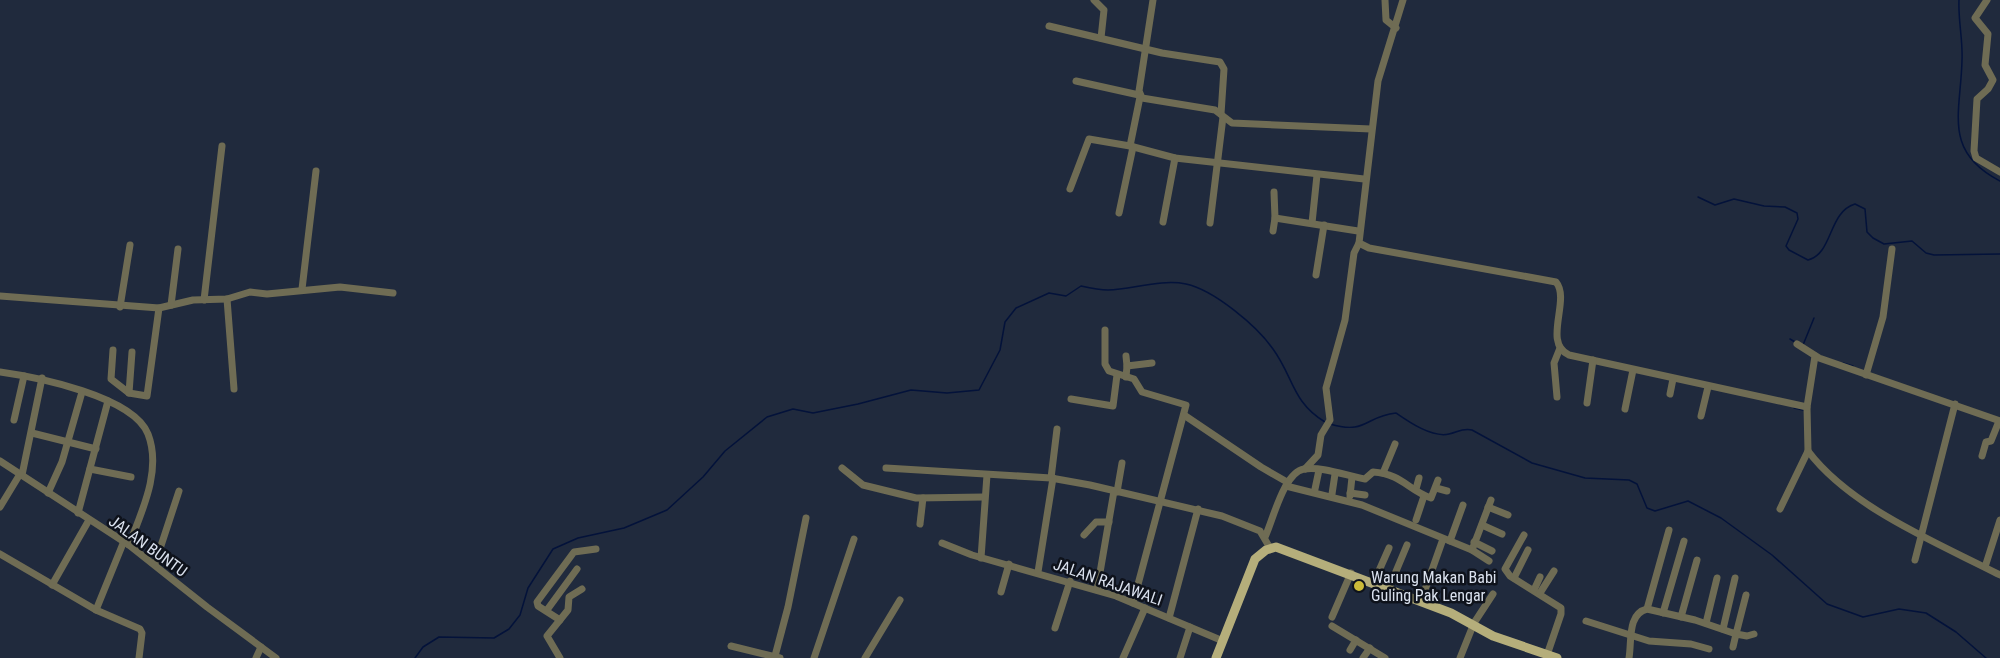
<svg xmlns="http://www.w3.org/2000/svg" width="2000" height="658" viewBox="0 0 2000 658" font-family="'Roboto Condensed',sans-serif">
  <rect width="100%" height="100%" fill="#202a3d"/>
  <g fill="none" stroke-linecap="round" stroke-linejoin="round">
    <g stroke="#03123a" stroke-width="1.5">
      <path d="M1959,0c-1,20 4,40 3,60 -1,52 -20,91 38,121"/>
      <path d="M1698,197l17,8 19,-6 30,7 21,1 12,6 1,6 -12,27 3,4 19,10c25,-6 20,-48 47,-56l10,5 2,23 6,6 11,6 28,-3 14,12 8,2 66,-1"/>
      <polyline points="1790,339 1795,342"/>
      <polyline points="1803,345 1814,318"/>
      <polyline points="1843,363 1853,366"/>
      <polyline points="1794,408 1803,410"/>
      <path d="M1330,424c37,11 35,-8 66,-11 13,9 36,25 53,21 9,-2 13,-6 23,-4l60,33 53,15 44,2 8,4 10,24 8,3 33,-10 33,17 51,37 55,49 36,13 36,-8 27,4 30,19 30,26"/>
      <path d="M415,658l8,-11 16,-10 55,1 15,-9 11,-14 8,-27 25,-39 25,-11 46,-10 43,-18 36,-33 22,-26 42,-34 26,-8 20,4 45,-9 53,-14 36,3 32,-3 21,-40 5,-28 11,-14 33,-15 17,3 15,-10c9,2 18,4 27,4 25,-1 53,-11 78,-6 28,6 71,42 87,65 21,29 19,53 52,73"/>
    </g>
    <g stroke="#6f6c54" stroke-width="7">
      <polyline points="1094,0 1104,10 1101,38"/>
      <polyline points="1153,0 1139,91 1142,98 1215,110 1232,123 1371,129"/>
      <polyline points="1385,0 1386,20 1396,28"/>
      <path d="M1403,0l-25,81 -19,162 10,5 187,34c15,18 -14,61 13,73l238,52 1,44c43,57 130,92 192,124"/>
      <polyline points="1987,0 1975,18 1988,34 1985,65 1993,80 1988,89 1977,99 1974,151 1976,158 2000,172"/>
      <polyline points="1049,26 1162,53 1220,62 1224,69 1221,114"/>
      <polyline points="1076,81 1139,95"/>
      <polyline points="1130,146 1140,97"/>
      <polyline points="1070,189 1089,139 1130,146 1175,158 1364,179"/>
      <polyline points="1274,192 1275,218 1358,231"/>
      <polyline points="1119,213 1133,147"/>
      <polyline points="1163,222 1175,158"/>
      <polyline points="1210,223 1223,117"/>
      <polyline points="1312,223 1317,175"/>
      <polyline points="1273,231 1275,218"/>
      <polyline points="1316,275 1324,225"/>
      <polyline points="302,289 316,171"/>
      <polyline points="0,296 159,308 193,300 227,299 250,292 267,294 340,287 393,293"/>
      <polyline points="227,299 234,389"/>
      <polyline points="204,300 222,146"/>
      <polyline points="171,305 178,249"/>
      <polyline points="120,307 130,245"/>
      <polyline points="1105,330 1105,364 1109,371 1134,379 1142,392 1186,405 1133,603"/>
      <polyline points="1797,344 1819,358 2000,421"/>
      <polyline points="113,350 111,379 129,393 147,396 159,308"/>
      <polyline points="1126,356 1127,366"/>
      <path d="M0,372c36,5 133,24 148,62 14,36 -6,77 -19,111"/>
      <polyline points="1866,375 1883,317 1892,249"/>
      <polyline points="1126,377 1127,366 1152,363"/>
      <polyline points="129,393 132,352"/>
      <polyline points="1670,394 1673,379"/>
      <polyline points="1557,397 1554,363 1560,348"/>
      <polyline points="1071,399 1113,406 1117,375"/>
      <polyline points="1587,403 1593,360"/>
      <polyline points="1807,407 1815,356"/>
      <polyline points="1625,409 1633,370"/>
      <polyline points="1184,415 1261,467 1287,482"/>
      <polyline points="1701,416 1708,387"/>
      <polyline points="14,420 24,376"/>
      <polyline points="32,433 96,449"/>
      <polyline points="1982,456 1986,442 1991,441 1999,421"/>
      <polyline points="0,461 129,545 207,607 276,658"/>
      <polyline points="842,468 863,485 916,498 984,497"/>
      <polyline points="886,468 1051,478 1090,485 1222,516 1260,531 1270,548"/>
      <polyline points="90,469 131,477"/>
      <polyline points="1305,469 1318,455 1321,435 1330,420 1326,388 1345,320 1354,253 1359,243"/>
      <polyline points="1383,473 1395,444"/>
      <polyline points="22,475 42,378"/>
      <polyline points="1051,478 1057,429"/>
      <polyline points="1286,486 1362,505 1472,550 1491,500"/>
      <polyline points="1436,488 1447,491"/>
      <polyline points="1315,489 1319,470"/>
      <polyline points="1416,489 1419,478"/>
      <polyline points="1117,492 1122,463"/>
      <polyline points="48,493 62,462 82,392"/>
      <polyline points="1350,493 1365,495"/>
      <polyline points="1332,494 1335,474"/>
      <polyline points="1350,496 1352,477"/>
      <polyline points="0,507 20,474"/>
      <polyline points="1488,507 1508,515"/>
      <polyline points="1780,509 1808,451"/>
      <polyline points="78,513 108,401"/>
      <polyline points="1416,520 1424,496"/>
      <polyline points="920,524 923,498"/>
      <polyline points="1482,525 1502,534"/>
      <polyline points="1084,535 1096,522 1109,522"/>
      <polyline points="1524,535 1505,569 1510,576 1561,608 1561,614 1547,655"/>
      <path d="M1265,537c8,-17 19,-65 39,-68 18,-3 43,7 61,10l8,-7c29,2 35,18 58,26l7,-18"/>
      <polyline points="1450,541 1463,505"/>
      <polyline points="1474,542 1492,551"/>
      <polyline points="942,543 972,555 1116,596 1223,641"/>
      <polyline points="1472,550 1489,561"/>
      <polyline points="0,554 96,610 140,629 142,633 139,658"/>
      <polyline points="981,558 987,475"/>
      <polyline points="1915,560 1955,404"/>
      <polyline points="155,564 179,491"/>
      <polyline points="1985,567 2000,520"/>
      <polyline points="1038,572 1053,478"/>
      <polyline points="1514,578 1528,550"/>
      <polyline points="1374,582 1389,548"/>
      <polyline points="52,585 89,520"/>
      <polyline points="1389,588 1407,545"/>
      <polyline points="1097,590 1114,491"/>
      <polyline points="1534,590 1540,577"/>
      <polyline points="1001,592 1009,564"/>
      <polyline points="1540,593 1554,571"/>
      <polyline points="1421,601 1443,539"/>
      <polyline points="1647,609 1669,530"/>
      <polyline points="96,610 124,541"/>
      <polyline points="547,610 577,569"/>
      <polyline points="1663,613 1684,541"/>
      <polyline points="1332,617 1351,573"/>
      <polyline points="1681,617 1697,560"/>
      <polyline points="1169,618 1198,509"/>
      <polyline points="560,620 538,606 537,602 574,552 596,549"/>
      <polyline points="1586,621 1649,641 1691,644 1709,649"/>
      <polyline points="1706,623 1717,578"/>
      <polyline points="1332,626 1385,658"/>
      <polyline points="1055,628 1070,581"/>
      <polyline points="1723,629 1735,578"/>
      <polyline points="731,646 780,658"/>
      <polyline points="1733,647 1736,634 1747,636 1754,634"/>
      <polyline points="1350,650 1356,640"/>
      <polyline points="775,656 788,607 806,518"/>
      <polyline points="256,658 261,647"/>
      <polyline points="560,658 547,636 568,610 569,597 582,589"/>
      <polyline points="814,658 854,539"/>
      <polyline points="865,658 900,600"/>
      <polyline points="1123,658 1145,608"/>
      <polyline points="1180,658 1190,627"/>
      <polyline points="1363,658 1370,648"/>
      <polyline points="1460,658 1474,623 1493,594"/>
      <path d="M1629,658c3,-17 -2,-44 18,-49l48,11 41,14 10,-39"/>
    </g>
    <polyline stroke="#b5ae7b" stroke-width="9" points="1216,658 1255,559 1266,550 1276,547 1451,613 1493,636 1557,658"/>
  </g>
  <circle fill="#cbba39" stroke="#0e121b" stroke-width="2" cx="1359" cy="586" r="6"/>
  <g text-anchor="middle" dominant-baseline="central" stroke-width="5" stroke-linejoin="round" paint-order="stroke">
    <g font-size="16" fill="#dae1ee" stroke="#0e121b">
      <text transform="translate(148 546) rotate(36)">JALAN BUNTU</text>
      <text transform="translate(1108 582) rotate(19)">JALAN RAJAWALI</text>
    </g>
    <g font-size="16" fill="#dae1ee" stroke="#0e121b" text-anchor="start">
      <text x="1371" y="577">Warung Makan Babi<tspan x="1371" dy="18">Guling Pak Lengar</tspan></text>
    </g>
  </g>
</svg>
